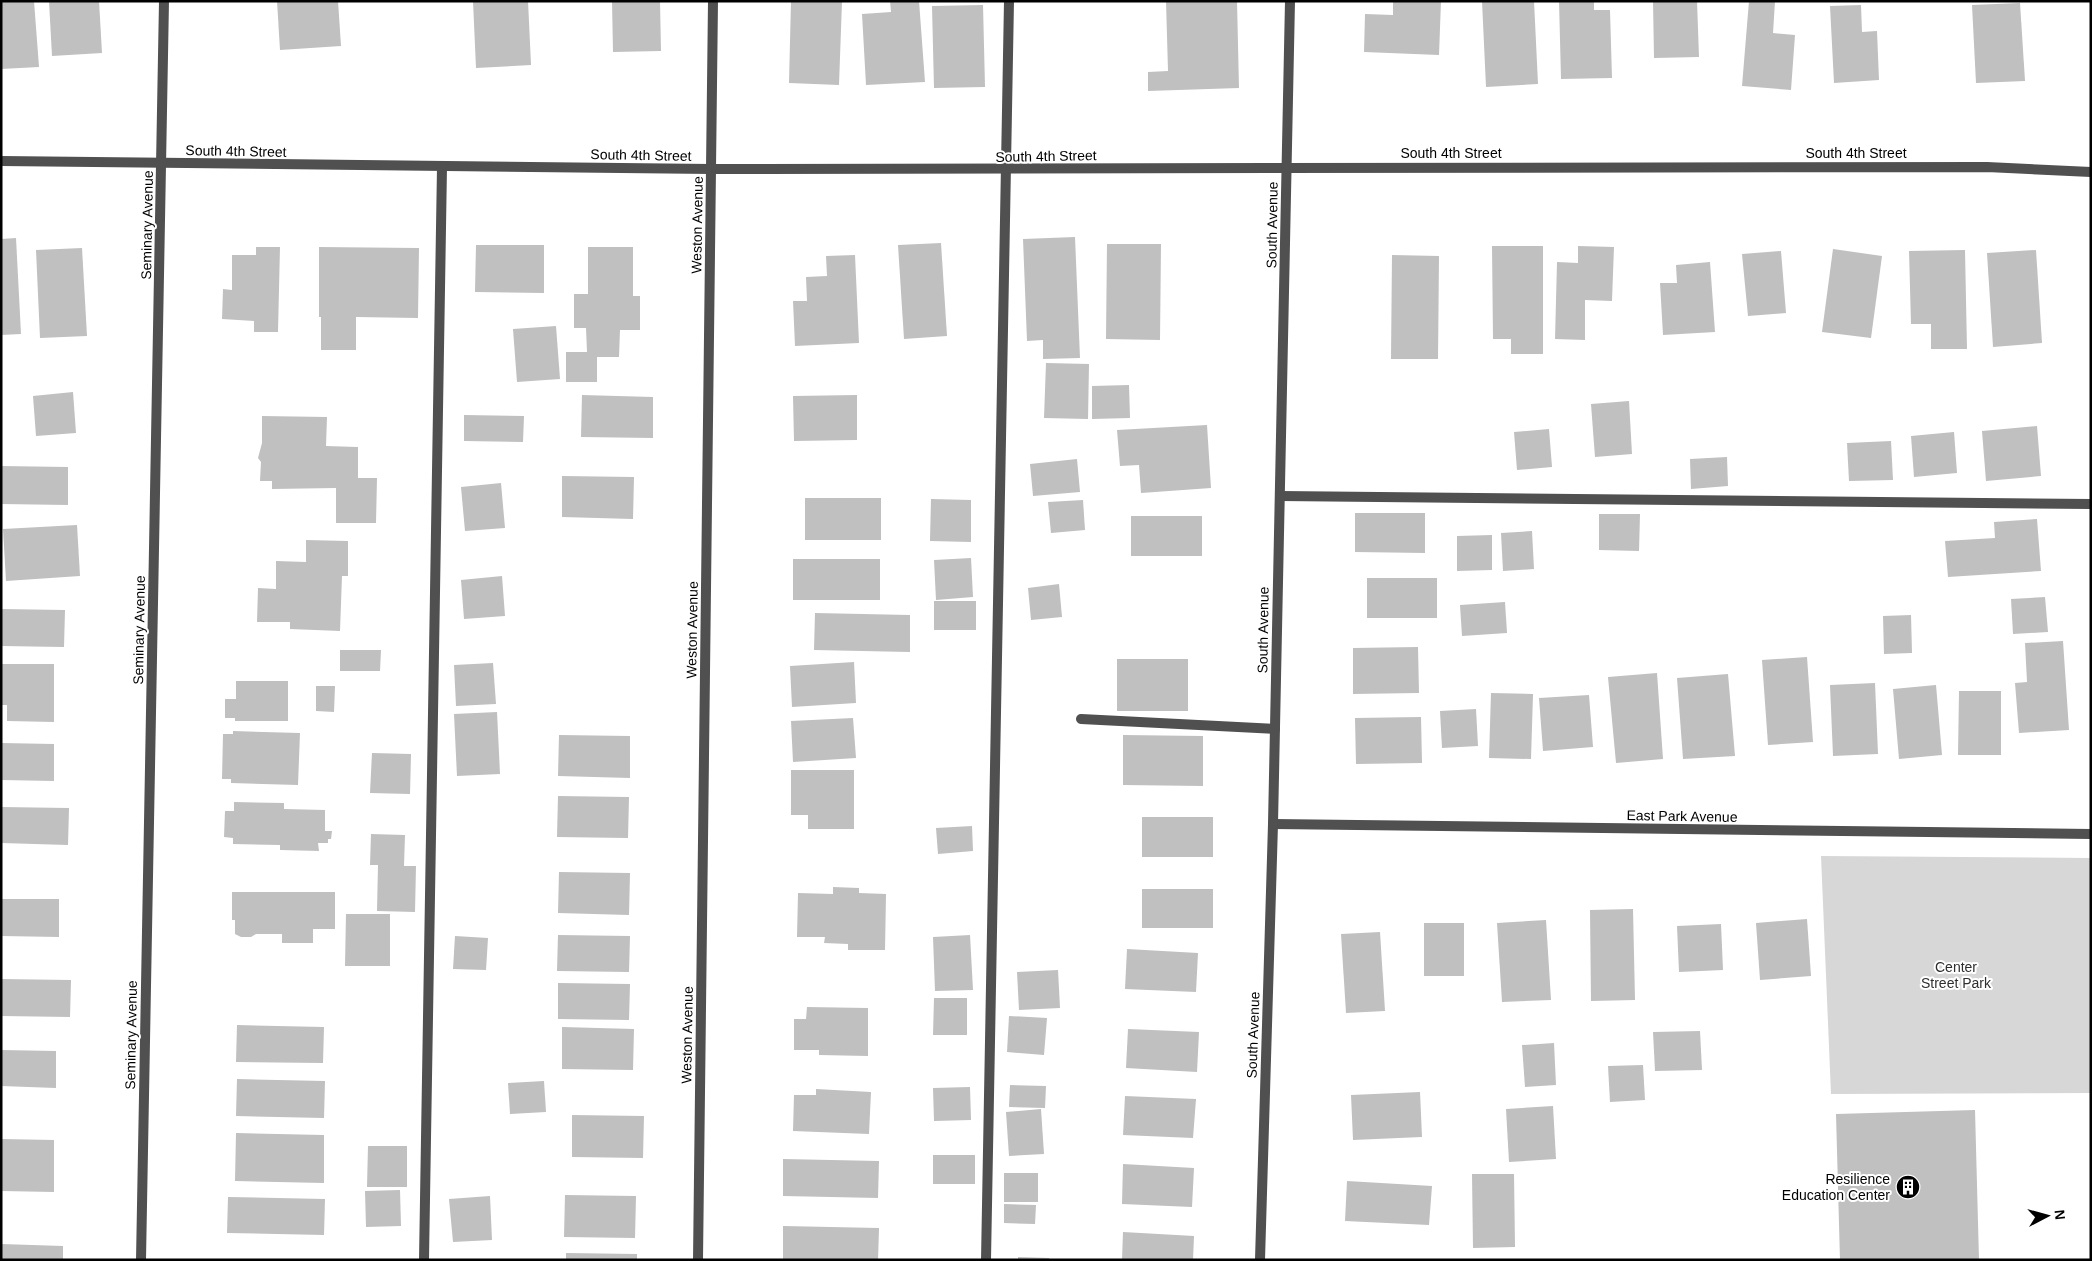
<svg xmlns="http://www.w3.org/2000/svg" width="2092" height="1261" viewBox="0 0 2092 1261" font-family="Arial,sans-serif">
  <rect width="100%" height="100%" fill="#fff"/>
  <polygon fill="#d7d7d7" points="1821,856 2091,858 2091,1093 1831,1094"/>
  <g fill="#c0c0c0">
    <polygon points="1,1 34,1 39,67 1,69"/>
    <polygon points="49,1 99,1 102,53 52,56"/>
    <polygon points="277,1 338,1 341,46 280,50"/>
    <polygon points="473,1 528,1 531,65 476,68"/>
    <polygon points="612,1 660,1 661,51 613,52"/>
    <polygon points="791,1 842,1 839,85 789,83"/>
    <polygon points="890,1 919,1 925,82 866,85 862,14 891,12"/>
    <polygon points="1166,1 1237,1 1239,88 1148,91 1148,72 1168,71"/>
    <polygon points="1393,1 1441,1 1439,55 1364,52 1365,14 1393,15"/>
    <polygon points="1482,1 1534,1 1538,84 1486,87"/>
    <polygon points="1559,1 1594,1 1594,10 1610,10 1612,78 1561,79"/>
    <polygon points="1653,1 1697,1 1699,57 1654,58"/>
    <polygon points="1749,1 1775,1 1773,33 1795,35 1791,90 1742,86"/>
    <polygon points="2020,3 2025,81 1976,83 1972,5"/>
    <polygon points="983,5 985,87 934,88 932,6"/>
    <polygon points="1861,5 1862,32 1877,31 1879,80 1834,83 1830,6"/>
    <polygon points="1075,237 1080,358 1043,359 1043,340 1027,341 1023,239"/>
    <polygon points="16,238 21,334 1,335 1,239"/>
    <polygon points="941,243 947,336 904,339 898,245"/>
    <polygon points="1107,244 1161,244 1160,340 1106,339"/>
    <polygon points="476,245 544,245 544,293 475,292"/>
    <polygon points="1492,246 1543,246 1543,354 1511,354 1511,339 1493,339"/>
    <polygon points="1578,246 1614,247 1612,301 1585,300 1585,340 1555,339 1557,262 1578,263"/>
    <polygon points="256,247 280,247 278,332 254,332 254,321 222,319 223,289 232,290 232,255 256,255"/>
    <polygon points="319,247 419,248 418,318 356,317 356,350 321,350 321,317 319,317"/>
    <polygon points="588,247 633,247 633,296 640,296 640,330 620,330 619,357 597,357 597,382 566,382 566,352 587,352 586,328 574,328 574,294 588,294"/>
    <polygon points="82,248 87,336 40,338 36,250"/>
    <polygon points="1833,249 1882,256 1871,338 1822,332"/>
    <polygon points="1965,250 1967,349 1931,349 1931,324 1911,324 1909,251"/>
    <polygon points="2036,250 2042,343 1993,347 1987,253"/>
    <polygon points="1781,251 1786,313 1748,316 1742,254"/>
    <polygon points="855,255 859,343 795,346 793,301 807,301 806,277 827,276 826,256"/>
    <polygon points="1392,255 1439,256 1438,359 1391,359"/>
    <polygon points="1710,262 1715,332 1663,335 1660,283 1677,283 1676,265"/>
    <polygon points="556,326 560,379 517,382 513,329"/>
    <polygon points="1046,363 1089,364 1088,419 1044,418"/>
    <polygon points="1129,385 1130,418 1092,419 1092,386"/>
    <polygon points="73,392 76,433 36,436 33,396"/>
    <polygon points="582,395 653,397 653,438 581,437"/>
    <polygon points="857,395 857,440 794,441 793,396"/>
    <polygon points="1629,401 1632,454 1595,457 1591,404"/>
    <polygon points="464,415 524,416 523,442 464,441"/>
    <polygon points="262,416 327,417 326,446 358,447 358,478 377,478 376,523 336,523 336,488 272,489 272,481 260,481 261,462 258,458 262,443"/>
    <polygon points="1207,425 1211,488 1141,493 1139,465 1120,466 1117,430"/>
    <polygon points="2037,426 2041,476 1986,481 1982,431"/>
    <polygon points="1549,429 1552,467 1517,470 1514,432"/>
    <polygon points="1954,432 1957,473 1914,477 1911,436"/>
    <polygon points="1891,441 1893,480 1849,481 1847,443"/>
    <polygon points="1727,457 1728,486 1691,489 1690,459"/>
    <polygon points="1077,459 1080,492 1033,496 1030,464"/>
    <polygon points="1,466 68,467 68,505 1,504"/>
    <polygon points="562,476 634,477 633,519 562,517"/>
    <polygon points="501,483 505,528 465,531 461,487"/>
    <rect x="805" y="498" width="76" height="42"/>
    <polygon points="931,499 971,500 971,542 930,541"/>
    <polygon points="1083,500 1085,530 1051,533 1048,502"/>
    <polygon points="1355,513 1425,513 1425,553 1355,552"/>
    <polygon points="1599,514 1640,514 1639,551 1599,550"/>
    <rect x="1131" y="516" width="71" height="40"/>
    <polygon points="2037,519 2041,571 1948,577 1945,541 1995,538 1994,522"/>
    <polygon points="77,525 80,576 6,581 3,529"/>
    <polygon points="1532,531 1534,569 1503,571 1501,533"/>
    <polygon points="1492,535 1492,570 1457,571 1457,536"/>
    <polygon points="306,540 348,541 348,576 342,576 340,631 290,629 290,622 257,622 258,588 276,589 276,561 306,562"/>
    <polygon points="971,558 973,597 936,600 934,560"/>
    <rect x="793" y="559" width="87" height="41"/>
    <polygon points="502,576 505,616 464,619 461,580"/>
    <rect x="1367" y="578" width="70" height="40"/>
    <polygon points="1059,584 1062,617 1031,620 1028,588"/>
    <polygon points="2045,597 2048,632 2013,634 2011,599"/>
    <rect x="934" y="601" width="42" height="29"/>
    <polygon points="1505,602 1507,633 1462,636 1460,605"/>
    <polygon points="1,609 65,610 64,647 1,646"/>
    <polygon points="815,613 910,615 910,652 814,650"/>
    <polygon points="1911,615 1912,653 1884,654 1883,616"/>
    <polygon points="2063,641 2069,730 2019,733 2015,683 2027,682 2025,643"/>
    <polygon points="1418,647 1419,693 1353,694 1353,648"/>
    <polygon points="340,650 381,650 380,671 340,671"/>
    <polygon points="1807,657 1813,742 1768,745 1762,660"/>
    <rect x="1117" y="659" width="71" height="52"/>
    <polygon points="854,662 856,703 792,707 790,666"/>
    <polygon points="493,663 496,704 456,706 454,665"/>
    <polygon points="1,664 54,664 54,722 7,721 7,705 1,705"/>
    <polygon points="1657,673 1663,759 1616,763 1608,677"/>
    <polygon points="1728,674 1735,756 1683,759 1677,678"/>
    <polygon points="236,681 288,681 288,721 235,721 235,718 225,718 225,699 236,699"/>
    <polygon points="1875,683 1878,754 1833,756 1830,685"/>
    <polygon points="1936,685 1942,755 1899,759 1893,689"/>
    <polygon points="316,686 335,686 334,712 316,711"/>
    <polygon points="1959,691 2001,691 2001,755 1958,755"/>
    <polygon points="1491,693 1533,694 1531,759 1489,758"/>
    <polygon points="1589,695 1593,747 1543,751 1539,698"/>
    <polygon points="1476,709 1478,746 1442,748 1440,711"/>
    <polygon points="497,712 500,774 457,776 454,714"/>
    <polygon points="1421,717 1422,763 1356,764 1355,718"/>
    <polygon points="853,718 856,758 793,762 791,721"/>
    <polygon points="233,731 300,733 298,785 231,783 231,779 222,779 223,734 233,734"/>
    <polygon points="559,735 630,736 630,778 558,776"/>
    <polygon points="1123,735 1203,736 1203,786 1123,785"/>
    <polygon points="1,743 54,744 54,781 1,780"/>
    <polygon points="372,753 411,754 410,794 370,793"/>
    <polygon points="791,770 854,770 854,829 808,829 808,815 791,815"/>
    <polygon points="558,796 629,797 628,838 557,837"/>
    <polygon points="234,802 284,803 284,809 325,810 325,831 332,831 331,839 328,839 328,843 318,843 319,851 280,850 280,845 233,844 233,838 224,837 225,811 234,811"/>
    <polygon points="1,807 69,808 68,845 1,843"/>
    <rect x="1142" y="817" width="71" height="40"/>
    <polygon points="972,826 973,851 938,854 936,828"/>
    <polygon points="371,834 405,835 404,866 416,866 415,912 377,911 378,865 370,865"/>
    <polygon points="559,872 630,873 629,915 558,913"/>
    <polygon points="833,887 859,888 859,893 886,894 885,950 848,950 848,944 824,943 825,937 797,937 798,893 833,894"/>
    <rect x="1142" y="889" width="71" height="39"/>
    <polygon points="232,892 335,892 335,929 313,929 313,943 282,943 282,934 256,934 251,937 241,937 235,934 235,920 232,920"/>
    <polygon points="1,899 59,899 59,937 1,936"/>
    <polygon points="1633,909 1635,1000 1591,1001 1590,910"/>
    <polygon points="346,914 390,914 390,966 345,966"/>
    <polygon points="1807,919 1811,976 1760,980 1756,923"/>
    <polygon points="1546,920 1551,1000 1502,1002 1497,923"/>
    <rect x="1424" y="923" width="40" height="53"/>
    <polygon points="1721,924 1723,970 1679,972 1677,926"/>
    <polygon points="1380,932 1385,1011 1346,1013 1341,934"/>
    <polygon points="558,935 630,936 629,972 557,971"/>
    <polygon points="970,935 973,990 935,991 933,937"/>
    <polygon points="455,936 488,938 486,970 453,969"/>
    <polygon points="1127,949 1198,953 1196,992 1125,989"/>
    <polygon points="1058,970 1060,1008 1019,1010 1017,972"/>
    <polygon points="1,979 71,980 70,1017 1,1016"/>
    <polygon points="558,983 630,984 629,1020 558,1019"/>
    <polygon points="934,998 967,998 967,1035 933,1035"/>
    <polygon points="807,1007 868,1008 868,1056 819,1055 819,1050 794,1050 794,1019 806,1019"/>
    <polygon points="1009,1016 1047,1018 1044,1055 1007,1052"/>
    <polygon points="237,1025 324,1027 323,1063 236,1062"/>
    <polygon points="562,1027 634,1029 633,1070 562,1069"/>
    <polygon points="1128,1029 1199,1032 1197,1072 1126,1068"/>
    <polygon points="1700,1031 1702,1070 1655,1071 1653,1032"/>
    <polygon points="1554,1043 1556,1085 1525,1087 1522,1045"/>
    <polygon points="1,1050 56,1051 56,1088 1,1086"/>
    <polygon points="1643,1065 1645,1100 1610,1102 1608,1066"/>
    <polygon points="237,1079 325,1081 324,1118 236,1116"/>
    <polygon points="544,1081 546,1112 510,1114 508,1083"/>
    <polygon points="1010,1085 1046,1086 1045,1108 1009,1107"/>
    <polygon points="970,1087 971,1120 934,1121 933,1088"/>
    <polygon points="816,1089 871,1092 869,1134 793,1131 794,1095 816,1095"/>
    <polygon points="1420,1092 1422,1137 1353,1140 1351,1095"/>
    <polygon points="1125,1096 1196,1099 1193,1138 1123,1135"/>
    <polygon points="1553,1106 1556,1159 1509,1162 1506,1109"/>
    <polygon points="1041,1109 1044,1154 1009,1156 1006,1112"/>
    <polygon points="1975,1110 1979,1260 1840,1260 1836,1114"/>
    <polygon points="572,1115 644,1116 643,1158 572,1157"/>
    <polygon points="236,1133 324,1135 324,1183 235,1181"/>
    <polygon points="1,1139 54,1140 54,1192 1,1191"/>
    <polygon points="368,1146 407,1146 407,1187 367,1187"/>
    <rect x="933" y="1155" width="42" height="29"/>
    <polygon points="783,1159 879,1161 878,1198 783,1196"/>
    <polygon points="1123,1164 1194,1168 1192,1207 1122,1204"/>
    <rect x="1004" y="1173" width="34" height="29"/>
    <polygon points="1472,1174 1514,1174 1515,1247 1473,1248"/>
    <polygon points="1347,1181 1432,1186 1429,1225 1345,1221"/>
    <polygon points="400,1190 401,1226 366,1227 365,1191"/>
    <polygon points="565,1195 636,1196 635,1238 564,1237"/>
    <polygon points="490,1196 492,1240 453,1242 449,1199"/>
    <polygon points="228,1197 325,1199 324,1235 227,1233"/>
    <polygon points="1004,1204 1036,1205 1035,1224 1004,1223"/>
    <polygon points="783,1226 879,1228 878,1260 783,1260"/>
    <polygon points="1123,1232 1194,1236 1193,1260 1122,1260"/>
    <polygon points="1,1244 63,1246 63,1260 1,1260"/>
    <polygon points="566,1253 637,1254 637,1260 566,1260"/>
    <polygon points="1018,1257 1049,1258 1049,1260 1018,1260"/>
  </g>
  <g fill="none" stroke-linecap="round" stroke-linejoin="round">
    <g stroke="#505050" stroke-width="10">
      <polyline points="1280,496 2091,504"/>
      <polyline points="1081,719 1275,729"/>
      <polyline points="424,1260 442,167"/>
      <polyline points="986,1260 1009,1"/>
    </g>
    <g stroke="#505050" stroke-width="10">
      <polyline points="1,161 711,169 1987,167 2091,172"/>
      <polyline points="1273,824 2091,834"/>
      <polyline points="141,1260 164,1"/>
      <polyline points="698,1260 713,1"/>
      <polyline points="1260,1260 1273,824 1290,1"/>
    </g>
  </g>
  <defs>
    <g id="building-disc" transform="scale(1.25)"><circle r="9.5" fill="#000" stroke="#fff"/><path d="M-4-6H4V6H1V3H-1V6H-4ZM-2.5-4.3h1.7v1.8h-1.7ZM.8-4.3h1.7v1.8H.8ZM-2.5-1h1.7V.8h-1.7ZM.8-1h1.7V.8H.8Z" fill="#fff"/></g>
  </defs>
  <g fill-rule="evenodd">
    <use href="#building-disc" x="1908" y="1187"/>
  </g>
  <g text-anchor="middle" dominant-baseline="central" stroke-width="4" stroke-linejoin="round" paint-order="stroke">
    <g font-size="14" fill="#000" stroke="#fff">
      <text transform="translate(236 151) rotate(1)">South 4th Street</text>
      <text x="1451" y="153">South 4th Street</text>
      <text x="1856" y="153">South 4th Street</text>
      <text transform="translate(641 155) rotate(1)">South 4th Street</text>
      <text transform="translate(1046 156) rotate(-1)">South 4th Street</text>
      <text transform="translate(147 225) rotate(-89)">Seminary Avenue</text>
      <text transform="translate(697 225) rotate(-89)">Weston Avenue</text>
      <text transform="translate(1272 225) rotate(-89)">South Avenue</text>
      <text transform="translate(139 630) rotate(-89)">Seminary Avenue</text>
      <text transform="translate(692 630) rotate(-89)">Weston Avenue</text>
      <text transform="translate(1263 630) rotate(-89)">South Avenue</text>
      <text transform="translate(1682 816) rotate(1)">East Park Avenue</text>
      <text transform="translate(131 1035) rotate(-89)">Seminary Avenue</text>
      <text transform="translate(687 1035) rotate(-89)">Weston Avenue</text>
      <text transform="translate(1253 1035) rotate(-88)">South Avenue</text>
    </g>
    <g font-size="14" fill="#2e2e2e" stroke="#fff">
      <text x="1956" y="967">Center<tspan x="1956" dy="16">Street Park</tspan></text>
    </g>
    <g font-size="14" fill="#000" stroke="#fff" text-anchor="end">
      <text x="1890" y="1179">Resilience<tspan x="1890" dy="16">Education Center</tspan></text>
    </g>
  </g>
  <rect width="2092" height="1261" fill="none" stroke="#000000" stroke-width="5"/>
  <g transform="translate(2047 1216) rotate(84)" stroke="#ffffff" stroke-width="4" paint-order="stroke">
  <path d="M0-4L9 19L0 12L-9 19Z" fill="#000000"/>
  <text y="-8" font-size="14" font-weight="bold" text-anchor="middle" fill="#000000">N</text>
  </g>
</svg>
